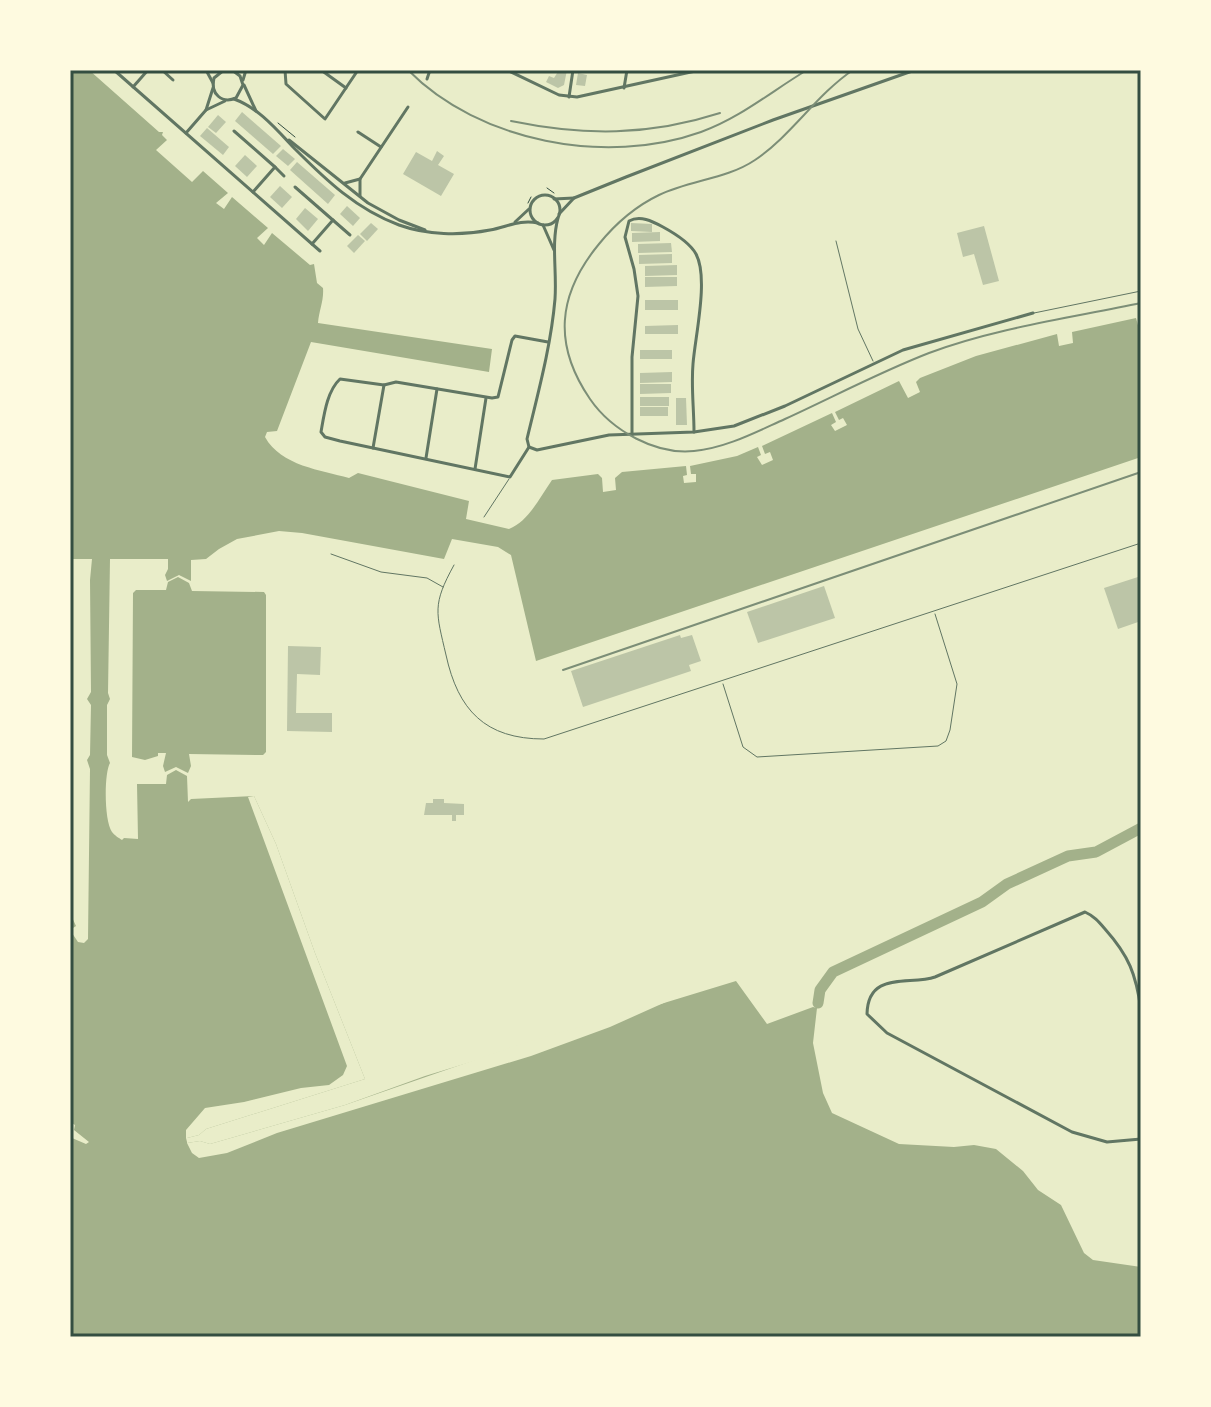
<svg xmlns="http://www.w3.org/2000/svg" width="1211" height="1407" viewBox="0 0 1211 1407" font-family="'Playfair Display',serif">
  <rect width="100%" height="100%" fill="#e9edc9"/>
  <g fill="#a3b18a">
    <path d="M70,70h19l70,62h4l-1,3 5,5 -11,10 36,32 11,-11 25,22 -12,10 8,6 8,-12 36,31 -11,10 7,7 8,-12 38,32 4,-1 3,19 6,5c1,13 -4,22 -5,35l174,26 -3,23 -178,-30 -34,89 -10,1 -2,5c16,29 56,33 84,41l9,-5 111,28 -3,18 43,10c20,-8 31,-32 43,-49l46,-6 4,4 1,14 13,-2 -1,-12 7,-6 64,-6 1,9 -4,1 1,7 12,-1v-8h-5l-1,-8 47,-10 21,-9 3,8 -4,2 5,8 11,-5 -3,-8 -5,2 -3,-8 70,-33 4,9 -5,3 4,6 12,-6 -4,-7 -4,2 -4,-8 64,-31 9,17 12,-6 -4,-10 4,-4 56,-22 81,-22 2,12 14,-3 -1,-11 64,-14 3,11h2v128l-605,204 -25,-106 -13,-8 -46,-8 -8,20 -142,-26 -23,-2 -42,8 -18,10 -13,10 -15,1v21l-12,-6 -12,6 -2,-6 3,-6v-10h-58l-2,134 2,6 -3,6v50l3,8c-6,10 -6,58 2,69 2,3 7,6 10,8l2,-2 14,1 -1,-55h29l1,-9 9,-5 11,6 1,26 3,-3 63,-3 22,48 39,109 50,126 -159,50 -7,6 -12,3v5l13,-2 10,3 135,-39 80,-29 311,-95 31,43 46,-17 4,1 -4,35 10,50 9,20 67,31 55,3 20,-2 22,4 27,22 15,19 23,15 23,48 9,7 48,7v70h-1071v-196l2,-3 14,6 3,-2 -15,-12 1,-5 -5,-3v-209l6,13 -6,4 8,12 6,1 4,-4 2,-170 -3,-9 3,-5 1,-50 -4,-6 4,-7 -1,-112 2,-21h-20l-2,5z"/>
    <polygon points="178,577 189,583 192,591 264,592 266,595 266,752 263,755 189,754 191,766 188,773 176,767 165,772 163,766 166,753 158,753 158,756 145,760 132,757 133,593 136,590 166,590 168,582"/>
  </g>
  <g fill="#e9edc9">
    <polygon points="254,796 276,844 315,953 365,1079 206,1129 199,1135 187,1138 186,1142 186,1130 205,1108 244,1102 301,1088 329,1085 343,1075 347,1066 248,797"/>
    <polygon points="668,1001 610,1027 531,1056 277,1133 227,1153 199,1158 192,1153 187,1143 200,1141 210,1144 345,1105 518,1045"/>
  </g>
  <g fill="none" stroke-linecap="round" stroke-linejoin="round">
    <polyline stroke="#a3b18a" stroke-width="11" points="818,1003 820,990 833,972 982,902 1007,884 1068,856 1096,852 1141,828"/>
  </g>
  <g fill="#bcc5a7">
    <polygon points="559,70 567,70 564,85 558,88 546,82 549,76 554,78"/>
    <polygon points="578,73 587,75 585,86 576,85"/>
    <polygon points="242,112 281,146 273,154 235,121"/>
    <polygon points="218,115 226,122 216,133 208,127"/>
    <polygon points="207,128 229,147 223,155 200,136"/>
    <polygon points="283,149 295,159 288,166 276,156"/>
    <polygon points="437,151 444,156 438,165 454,174 441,196 403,174 416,152 432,161"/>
    <polygon points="245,155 257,166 247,177 235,166"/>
    <polygon points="297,162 335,195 328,204 290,170"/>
    <polygon points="280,186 292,197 282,208 270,197"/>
    <polygon points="347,206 360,218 353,226 340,214"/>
    <polygon points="305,208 318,219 308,231 296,219"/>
    <polygon points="371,223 378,229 367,241 360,234"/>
    <polygon points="631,223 652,224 652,232 631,231"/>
    <polygon points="984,226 999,281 983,285 974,254 963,257 957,233"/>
    <polygon points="660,232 660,241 632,242 632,233"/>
    <polygon points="358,235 365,241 354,253 347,246"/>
    <polygon points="671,243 672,252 638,253 638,244"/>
    <polygon points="672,254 672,263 639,264 639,255"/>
    <polygon points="677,265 677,275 645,276 645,266"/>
    <polygon points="645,277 677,277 677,286 645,287"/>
    <rect x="645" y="300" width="33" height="10"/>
    <polygon points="678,325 678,334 645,334 645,326"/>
    <rect x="640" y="350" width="32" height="9"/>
    <polygon points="672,372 672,382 640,383 640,373"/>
    <polygon points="640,384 671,384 671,393 640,394"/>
    <rect x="640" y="397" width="29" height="9"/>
    <polygon points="676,398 686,398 687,425 676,425"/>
    <rect x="640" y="407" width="28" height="9"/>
    <polygon points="1141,576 1141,621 1118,629 1104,588"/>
    <polygon points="824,586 835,618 758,643 747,612"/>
    <polygon points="680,635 681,638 692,635 701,661 689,665 691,671 583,707 571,671"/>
    <polygon points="288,646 321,647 320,675 297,674 296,713 332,713 332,732 287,731"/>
    <polygon points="433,799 444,799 444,803 464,804 464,815 456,815 456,821 452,821 452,815 424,815 426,803 433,803"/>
  </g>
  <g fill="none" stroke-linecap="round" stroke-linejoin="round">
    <g stroke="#344e41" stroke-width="1">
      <polyline points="278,123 295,137"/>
      <polyline points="547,188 554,193"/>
      <polyline points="528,203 531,197"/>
    </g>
    <g stroke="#617663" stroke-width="1">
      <polyline points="836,241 858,329 873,361"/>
      <polyline points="1034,313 1141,291"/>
      <polyline points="484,517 509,479"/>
      <polyline points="331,554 381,572 427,578 443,587"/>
      <path d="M454,565c-22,40 -18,47 -8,90 12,55 39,84 98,84l597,-196"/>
      <polyline points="723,684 743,747 757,757 938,746 946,741 950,730 957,684 935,614"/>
    </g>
    <g stroke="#617663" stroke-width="3">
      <polyline points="114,70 320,251"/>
      <polyline points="162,70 173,80"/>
      <polyline points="285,70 286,84 325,119 358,70"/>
      <polyline points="321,70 346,88"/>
      <polyline points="507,70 559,95 577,97 700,70"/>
      <polyline points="427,79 430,70"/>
      <polyline points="243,80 246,70"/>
      <polyline points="133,87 148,70"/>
      <polyline points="624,88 627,70"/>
      <polyline points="569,97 573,70"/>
      <polyline points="206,110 213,88"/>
      <polyline points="234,131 275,167 253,192"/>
      <polyline points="358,132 381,147"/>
      <polyline points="186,133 206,110 225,101"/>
      <polyline points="275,167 284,176"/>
      <polyline points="345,183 360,179"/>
      <polyline points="295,187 350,235"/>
      <polyline points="360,196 360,179 408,107"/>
      <polyline points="543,225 554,250"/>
      <polyline points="312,244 333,220"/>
      <path d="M548,342l-33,-6 -3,4 -14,57 -6,1 -96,-16 -12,3 -44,-6c-13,12 -16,36 -19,53l4,5 15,4 170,36 19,-30 -2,-8c11,-46 24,-93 28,-140 2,-28 -4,-55 3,-81"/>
      <path d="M632,435v-78l6,-61 -4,-27 -9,-32 4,-16c11,-6 23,0 34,6 11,6 27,16 33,27 13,24 -1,83 -3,110 -2,22 1,45 1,68"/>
      <polyline points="529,447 537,450 609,435 694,432 734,426 785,406 903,350 1033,313"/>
      <polyline points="373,448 384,385"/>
      <polyline points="426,458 437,389"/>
      <polyline points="475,469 486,398"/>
      <path d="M1141,1010c-5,-36 -12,-54 -36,-81 -6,-7 -11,-13 -20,-17l-150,65c-25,9 -67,-7 -68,37l20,19 185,99 35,10 34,-3"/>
    </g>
    <g stroke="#617663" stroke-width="3">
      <polyline points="206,70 213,83"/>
      <path d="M224,70l-10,8c-4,16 8,26 22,20l7,-13 -3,-9 -8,-6"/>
      <polyline points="244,85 256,111"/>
      <path d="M234,99c25,9 43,31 61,50 31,31 61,60 104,76 28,10 61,11 91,5 17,-3 30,-11 48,-7"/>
      <polyline points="289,140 368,203 399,220 425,230"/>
      <circle cx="545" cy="210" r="15"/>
      <polyline points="554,199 574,198"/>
      <polyline points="559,214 574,198 626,177 773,120 915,70"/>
      <polyline points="515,222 529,209"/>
    </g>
    <g stroke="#7c8e77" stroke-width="2">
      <path d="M408,70c71,72 198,96 293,62 39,-14 71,-41 106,-62"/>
      <path d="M853,70c-37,25 -61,65 -98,90 -28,19 -65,20 -96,35 -25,12 -43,28 -60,49 -42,51 -46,101 -9,155 22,32 66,56 104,52 32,-3 62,-19 91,-32 48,-22 95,-47 144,-66 67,-25 141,-35 212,-50"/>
      <path d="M511,121c73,15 138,15 209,-8"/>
      <polyline points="563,670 1141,472"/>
    </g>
  </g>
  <rect width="1211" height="1407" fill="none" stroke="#fefae0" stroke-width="144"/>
  <rect x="72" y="72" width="1067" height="1263" fill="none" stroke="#344e41" stroke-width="3"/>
</svg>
